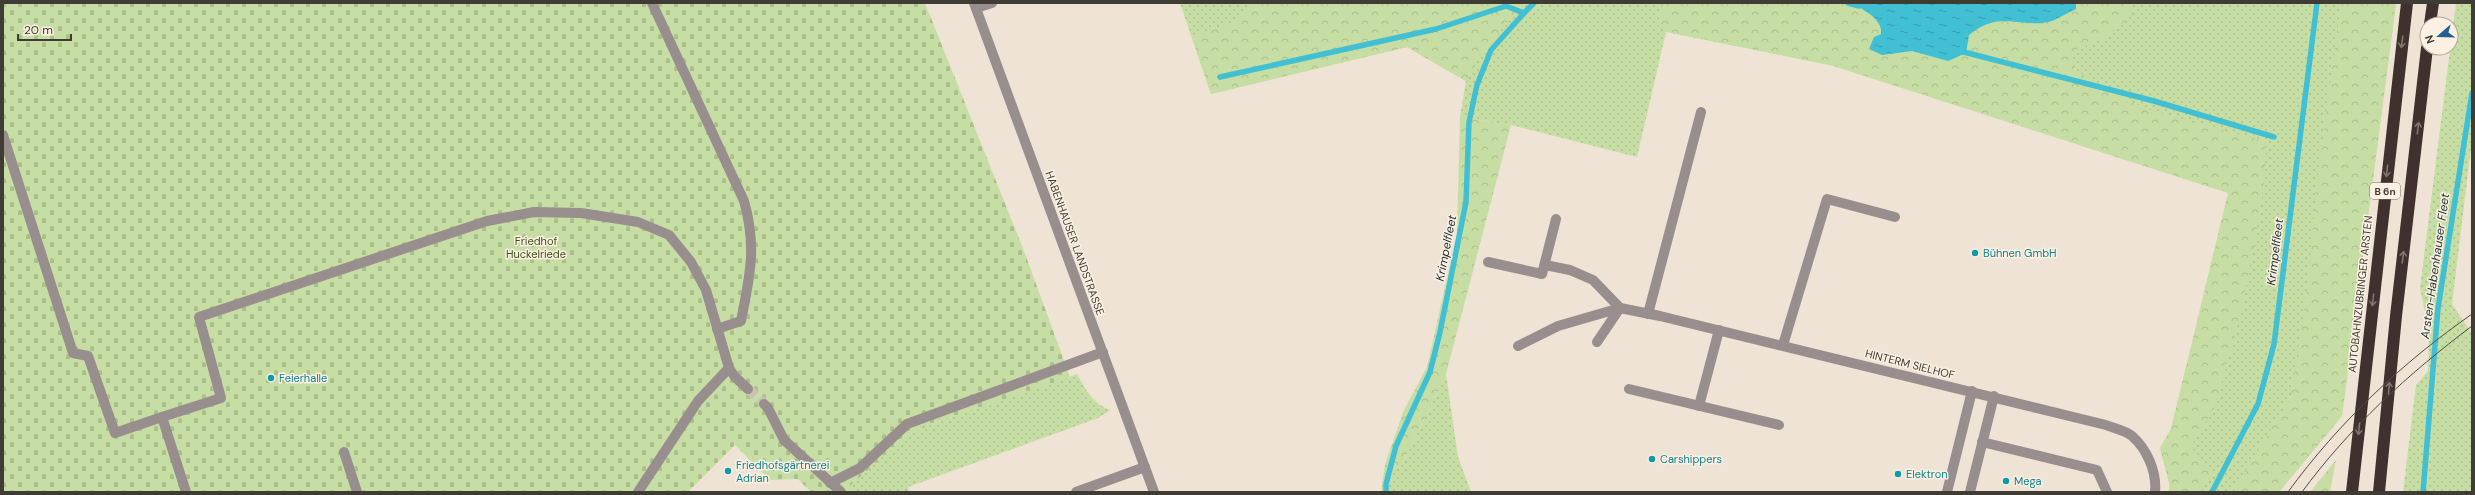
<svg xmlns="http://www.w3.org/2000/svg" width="2475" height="495" viewBox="0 0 2475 495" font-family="'DM Sans',sans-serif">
  <defs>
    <pattern id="grass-dots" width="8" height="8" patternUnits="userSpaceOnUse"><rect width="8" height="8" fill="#c6dea3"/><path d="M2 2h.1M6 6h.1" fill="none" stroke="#abbf8d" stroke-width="1.8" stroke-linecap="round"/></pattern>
    <pattern id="forest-crowns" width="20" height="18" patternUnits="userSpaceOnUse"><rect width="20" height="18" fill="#c6dea3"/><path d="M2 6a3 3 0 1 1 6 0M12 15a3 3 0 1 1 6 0" fill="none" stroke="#abbf8d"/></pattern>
    <pattern id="cemetery-stones" width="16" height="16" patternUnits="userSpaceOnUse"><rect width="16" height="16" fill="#c6dea3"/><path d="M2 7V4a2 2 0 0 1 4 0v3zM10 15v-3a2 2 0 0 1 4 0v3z" fill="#abbf8d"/></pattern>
    <pattern id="water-ripples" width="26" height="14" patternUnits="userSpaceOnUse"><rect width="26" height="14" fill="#41c0d4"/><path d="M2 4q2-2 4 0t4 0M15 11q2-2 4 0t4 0" fill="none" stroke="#389dad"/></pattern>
  </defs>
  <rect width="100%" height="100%" fill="#eee3d4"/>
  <g fill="url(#grass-dots)">
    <polygon points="1180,3 2396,3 2342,416 2279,492 2168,492 2170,486 2160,448 2171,429 2228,193 1834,66 1666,32 1637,157 1511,125 1460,117 1466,81 1407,47 1211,94"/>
    <polygon points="2456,3 2472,3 2472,140 2452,304 2472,334 2472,492 2403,492 2416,385 2428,371 2429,332 2420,288"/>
    <path d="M1077,374c8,15 17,31 34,36l-13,8 -190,69 1,5h-54l-5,-6 57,-51 28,-12z"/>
    <polygon points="1446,374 1458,457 1471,492 1381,492 1385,464 1400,468"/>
  </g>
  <g fill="url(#forest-crowns)">
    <polygon points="1255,3 1523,3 1475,63 1466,81 1407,47 1211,94 1191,35 1236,22"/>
    <polygon points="1662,3 1853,3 1872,15 1881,30 1882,55 1912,51 1948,61 1966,53 1969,35 1984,23 2007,20 2044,23 2076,9 2076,3 2125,3 2134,14 2101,40 2070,52 2076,71 2147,109 2267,142 2262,200 2242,309 2216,405 2191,447 2213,471 2201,492 2168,492 2170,486 2160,448 2171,429 2229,193 1834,66 1666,31 1658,26"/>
    <polygon points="2341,3 2396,3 2342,416 2279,492 2233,492 2291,396 2307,289 2319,165"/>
    <polygon points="1460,117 1511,125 1446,374 1400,468 1385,464 1404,410 1427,367 1457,234"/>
    <polygon points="2336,460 2330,492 2310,492"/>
  </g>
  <polygon fill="url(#cemetery-stones)" points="3,3 925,3 1024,251 1070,377 935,423 907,435 850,486 855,492 811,492 798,479 770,480 735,445 688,492 3,492"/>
  <path fill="url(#water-ripples)" d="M2076,3v6c-10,4 -23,14 -34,14 -32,2 -43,-11 -73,12l-3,18 -18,8 -36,-10 -30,4 -13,-6 5,-12 7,-3c2,-15 -17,-24 -28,-30z"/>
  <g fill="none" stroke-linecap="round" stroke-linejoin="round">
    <g stroke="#41c0d4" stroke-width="5.5">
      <polyline points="1848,3 1859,6"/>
      <polyline points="1960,51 2154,101 2274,137"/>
      <polyline points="1220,77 1436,29 1506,6 1524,13 1534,3"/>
      <polyline points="1386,492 1386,484 1396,446 1430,372 1440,332 1466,202 1469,122 1477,85 1491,50 1524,13"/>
      <polyline points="2212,492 2258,404 2274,344 2317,3"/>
      <polyline points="2423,492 2438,308 2472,93"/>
    </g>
    <polyline stroke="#cbc1b4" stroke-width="10" stroke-dasharray="10 5" stroke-linecap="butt" points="748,389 764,404"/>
    <g stroke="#978e8d" stroke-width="10">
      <path d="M652,3l92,198c13,46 6,74 -3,120l-24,8"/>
      <polyline points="974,3 1154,492"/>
      <polyline points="976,8 992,3"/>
      <polyline points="3,135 73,353 88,356 115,433 162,417 186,492"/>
      <polyline points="1488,262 1542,274 1556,219"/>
      <polyline points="1545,265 1570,270 1593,280 1620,308"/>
      <polyline points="1648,314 1701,112"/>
      <polyline points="1597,342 1620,308"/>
      <polyline points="1783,345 1827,199 1895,217"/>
      <path d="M1518,346l40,-20 62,-18 40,8 446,109c7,3 19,5 26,11 15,13 25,36 23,56"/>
      <polyline points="1629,389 1779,425"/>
      <polyline points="764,404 768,408 784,440 841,492"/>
      <polyline points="1699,406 1719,330"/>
      <polyline points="162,417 221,398 199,317 487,221 534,212 581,213 638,222 669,235 691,262 706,290 729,368 735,377 748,389"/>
      <polyline points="1982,442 2097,470 2107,492"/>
      <polyline points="344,452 357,492"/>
      <polyline points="830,483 860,468 907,424 1103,352"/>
      <polyline points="638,492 698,401 729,368"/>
      <polyline points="1076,492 1145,467"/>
      <polyline points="1947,492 1972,391"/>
      <polyline points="1970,492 1994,396"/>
    </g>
    <g stroke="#40312e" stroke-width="12">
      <polyline points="2430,24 2433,3"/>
      <polyline points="2352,492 2407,3"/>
      <polyline points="2379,492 2396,316 2427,48"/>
    </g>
    <g stroke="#514c45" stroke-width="1">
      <path d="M2288,492c51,-70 114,-129 184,-178"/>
      <path d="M2302,492c47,-64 106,-118 170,-166"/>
    </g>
  </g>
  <defs><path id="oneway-shaft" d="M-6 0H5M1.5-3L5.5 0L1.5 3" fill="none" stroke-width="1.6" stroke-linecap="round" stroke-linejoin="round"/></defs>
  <g stroke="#81746d">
    <use href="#oneway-shaft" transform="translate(2402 42) rotate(98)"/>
    <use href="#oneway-shaft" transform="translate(2418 128) rotate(-83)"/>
    <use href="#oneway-shaft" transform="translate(2387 171) rotate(96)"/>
    <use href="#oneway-shaft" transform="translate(2403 257) rotate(-83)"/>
    <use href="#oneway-shaft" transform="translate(2373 300) rotate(96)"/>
    <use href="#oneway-shaft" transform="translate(2389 388) rotate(-85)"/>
    <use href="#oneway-shaft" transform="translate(2359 429) rotate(96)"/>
  </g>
  <g fill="#0f9aa8" stroke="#fbf0e1" stroke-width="1.5">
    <circle cx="1975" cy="253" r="4"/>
    <circle cx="271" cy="378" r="4"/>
    <circle cx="1652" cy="459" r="4"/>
    <circle cx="728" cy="471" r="4"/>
    <circle cx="1898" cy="474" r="4"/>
    <circle cx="2006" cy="481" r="4"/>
  </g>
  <g text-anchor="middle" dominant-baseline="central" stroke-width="3" stroke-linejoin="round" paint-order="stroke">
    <rect fill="#fbf0e1" stroke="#777169" stroke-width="1" x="2370" y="183" width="30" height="16" rx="3"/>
    <g font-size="10" font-weight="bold" fill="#3f3b35">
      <text x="2385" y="191">B 6n</text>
    </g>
    <g font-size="11" fill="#3b4f15" stroke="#fbf0e1">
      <text x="536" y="241">Friedhof<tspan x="536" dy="13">Huckelriede</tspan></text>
    </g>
    <g font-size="11" fill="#3f3b35" stroke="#fbf0e1">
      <text transform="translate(1075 243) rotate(70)">HABENHAUSER LANDSTRASSE</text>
      <text transform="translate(2360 294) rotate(-84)">AUTOBAHNZUBRINGER ARSTEN</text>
      <text transform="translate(1910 364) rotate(14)">HINTERM SIELHOF</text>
    </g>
    <g font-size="11" fill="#0d838f" stroke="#fbf0e1" text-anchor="start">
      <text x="1983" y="253">Bühnen GmbH</text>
      <text x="279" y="378">Feierhalle</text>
      <text x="1660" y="459">Carshippers</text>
      <text x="736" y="465">Friedhofsgärtnerei<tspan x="736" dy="13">Adrian</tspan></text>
      <text x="1906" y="474">Elektron</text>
      <text x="2014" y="481">Mega</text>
    </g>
    <g font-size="12" font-style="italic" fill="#1b3034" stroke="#fbf0e1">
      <text transform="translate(1446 248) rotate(-79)">Krimpelfleet</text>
      <text transform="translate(2275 252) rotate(-83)">Krimpelfleet</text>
      <text transform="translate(2435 266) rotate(-82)">Arsten-Habenhauser Fleet</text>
    </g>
  </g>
  <rect width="2475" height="495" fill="none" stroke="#3f3b35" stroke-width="8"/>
  <g transform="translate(2439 36) rotate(250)"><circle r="19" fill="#fbf0e1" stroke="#b0a89c"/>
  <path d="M0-3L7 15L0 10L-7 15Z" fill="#206096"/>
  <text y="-6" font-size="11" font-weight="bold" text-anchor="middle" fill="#3f3b35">N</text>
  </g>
  <path d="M18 34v6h53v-6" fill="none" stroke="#3f3b35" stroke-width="2"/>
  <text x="24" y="34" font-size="12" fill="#3f3b35" stroke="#fbf0e1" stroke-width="3" paint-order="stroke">20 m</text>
</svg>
